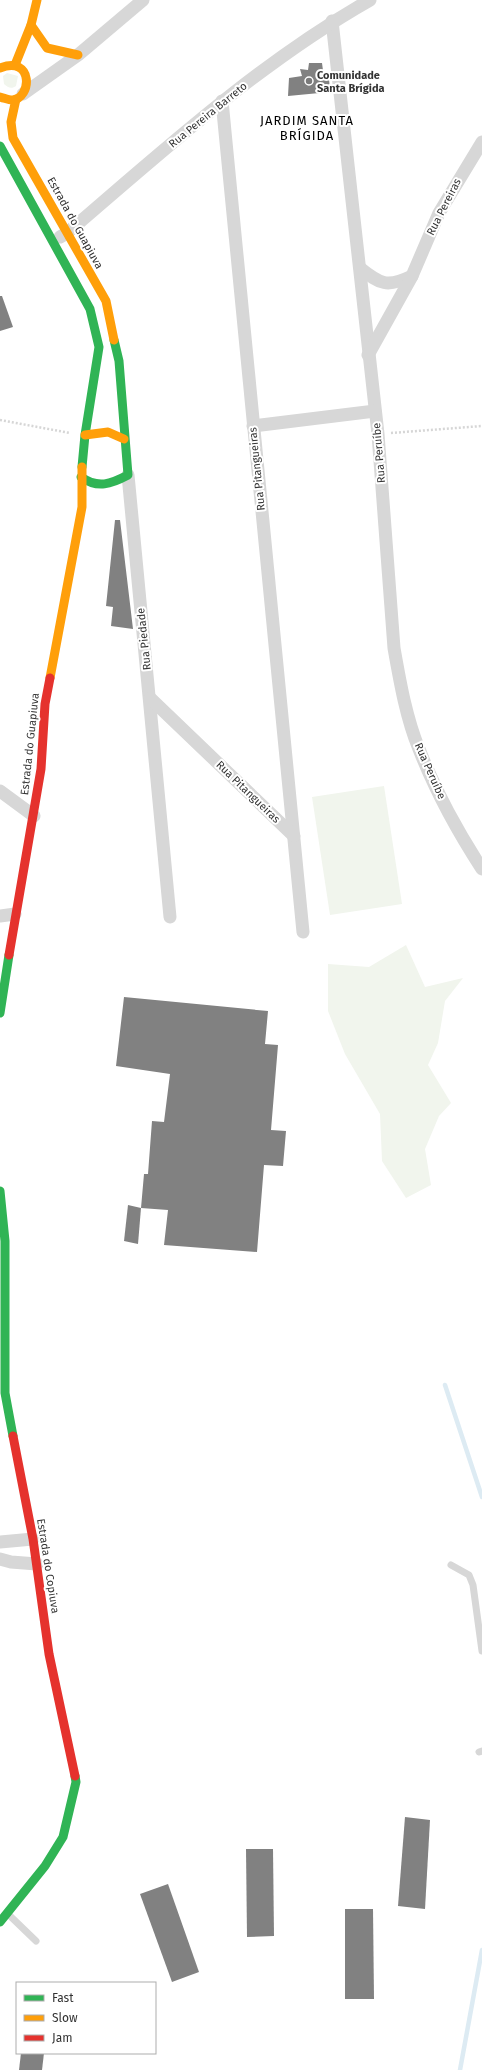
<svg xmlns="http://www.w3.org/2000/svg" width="482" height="2070" viewBox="0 0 482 2070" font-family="'Fira Sans',sans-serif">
  <rect width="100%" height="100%" fill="#fff"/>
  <g fill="#f1f5ed">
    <path d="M7,73l11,3 -2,10c-4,3 -8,2 -12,-2l-1,-8z"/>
    <polygon points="384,786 402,904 330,915 312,797"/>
    <polygon points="406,945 425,987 463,978 445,1001 438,1043 428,1065 451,1103 439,1116 425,1149 431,1185 406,1198 382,1161 380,1114 345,1054 328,1011 328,964 369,967"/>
  </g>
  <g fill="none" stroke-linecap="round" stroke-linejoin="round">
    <g stroke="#ddebf3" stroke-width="4.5">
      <polyline points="445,1385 482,1497"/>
      <polyline points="460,2070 482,1950"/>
    </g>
  </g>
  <g fill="#818181">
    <polygon points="309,63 322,63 324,78 329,78 330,92 288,96 289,78 302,76 300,69 308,70"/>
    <polygon points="0,296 2,296 13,327 0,331"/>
    <polygon points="115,520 120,520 133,629 111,626 113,607 106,606"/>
    <polygon points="124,997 268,1011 265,1044 278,1045 271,1130 286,1131 283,1166 264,1165 257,1252 164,1245 168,1210 141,1208 144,1174 148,1174 152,1121 164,1122 170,1074 116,1066"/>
    <polygon points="128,1205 141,1208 138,1244 124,1241"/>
    <polygon points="405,1817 430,1820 425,1909 398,1906"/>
    <polygon points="246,1849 273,1849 274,1936 247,1937"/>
    <polygon points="168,1884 199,1972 172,1982 140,1894"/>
    <polygon points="345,1909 373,1909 374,1999 345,1999"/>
    <polygon points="21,2053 44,2053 42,2070 19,2070"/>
  </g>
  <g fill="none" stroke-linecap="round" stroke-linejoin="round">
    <g stroke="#d6d6d6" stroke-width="2.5" stroke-dasharray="2 2" stroke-linecap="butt">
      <polyline points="0,420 70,433"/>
      <polyline points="391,433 482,426"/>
    </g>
    <g stroke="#d7d7d7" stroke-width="7">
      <polyline points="451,1565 469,1575 473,1585 482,1651"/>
      <polyline points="479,1752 482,1751"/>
      <polyline points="8,1914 36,1941"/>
    </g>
    <g stroke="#d7d7d7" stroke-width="13">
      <path d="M332,21l46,413 16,214c6,34 12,69 25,101 16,41 39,83 63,120"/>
      <polyline points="23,94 78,55 143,0"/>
      <polyline points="222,101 303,932"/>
      <path d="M60,237l7,-4c97,-83 192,-170 303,-233"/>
      <path d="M360,268c20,16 27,20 52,8"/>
      <polyline points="368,355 412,276 439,213 482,142"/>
      <polyline points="253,426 375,411"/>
      <polyline points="128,475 170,917"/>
      <polyline points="150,698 294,836"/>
      <polyline points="0,791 34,816"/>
      <polyline points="0,916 15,914"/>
      <polyline points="0,1542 33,1539"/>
      <polyline points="0,1559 11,1562 37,1564"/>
    </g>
    <g stroke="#30b455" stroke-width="9">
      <polyline points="0,146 90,309 99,347 85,435 82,467"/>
      <path d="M81,477c17,12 30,7 47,-2l-9,-114 -5,-21"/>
      <polyline points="0,1013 9,955"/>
      <polyline points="0,1191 5,1241 5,1393 13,1436"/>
      <polyline points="0,1922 45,1866 63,1837 76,1782 75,1776"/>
    </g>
    <g stroke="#ff9f0a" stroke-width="9">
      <polyline points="31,25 47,48 78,55"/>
      <polyline points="15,65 31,25 37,0"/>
      <path d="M0,68c34,-13 32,31 12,32 -3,0 -8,-2 -12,-3"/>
      <polyline points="16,99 11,122 13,138 106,301 114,340"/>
      <polyline points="85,435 108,432 124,439"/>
      <polyline points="50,678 82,507 82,467"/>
    </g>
    <g stroke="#e5322d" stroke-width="9">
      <polyline points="9,955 41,769 45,704 50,678"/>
      <polyline points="13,1436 33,1539 49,1654 75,1776"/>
    </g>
  </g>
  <circle fill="#7a7a7a" stroke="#fff" stroke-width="1.5" cx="309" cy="81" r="4"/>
  <g text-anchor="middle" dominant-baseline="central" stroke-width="4" stroke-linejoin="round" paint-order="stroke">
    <g font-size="11" font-weight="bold" fill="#333" stroke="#fff" text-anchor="start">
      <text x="317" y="75">Comunidade<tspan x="317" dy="13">Santa Brígida</tspan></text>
    </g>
    <g font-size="11" fill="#333" stroke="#fff">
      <text transform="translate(208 115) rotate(-39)">Rua Pereira Barreto</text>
      <text transform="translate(444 207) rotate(-63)">Rua Pereiras</text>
      <text transform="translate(75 223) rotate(61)">Estrada do Guapiuva</text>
      <text transform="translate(379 453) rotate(-95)">Rua Peruíbe</text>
      <text transform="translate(257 469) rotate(-96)">Rua Pitangueiras</text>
      <text transform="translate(144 639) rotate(-96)">Rua Piedade</text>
      <text transform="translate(30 744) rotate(-84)">Estrada do Guapiuva</text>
      <text transform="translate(430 771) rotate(66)">Rua Peruíbe</text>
      <text transform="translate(248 792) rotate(44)">Rua Pitangueiras</text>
      <text transform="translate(48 1566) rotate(81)">Estrada do Copiuva</text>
    </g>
    <g font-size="13" letter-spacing="1" fill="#000" stroke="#fff">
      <text x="307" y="120">JARDIM SANTA<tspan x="307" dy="15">BRÍGIDA</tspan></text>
    </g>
  </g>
  <rect x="16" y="1982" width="140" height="72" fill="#ffffff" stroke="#adadad"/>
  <rect x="24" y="1995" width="20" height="6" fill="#30b455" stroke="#adadad"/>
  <text x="52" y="2002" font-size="12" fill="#333333">Fast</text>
  <rect x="24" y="2015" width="20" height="6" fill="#ff9f0a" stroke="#adadad"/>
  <text x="52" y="2022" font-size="12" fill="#333333">Slow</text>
  <rect x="24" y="2035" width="20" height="6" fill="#e5322d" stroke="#adadad"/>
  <text x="52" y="2042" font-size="12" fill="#333333">Jam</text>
</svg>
